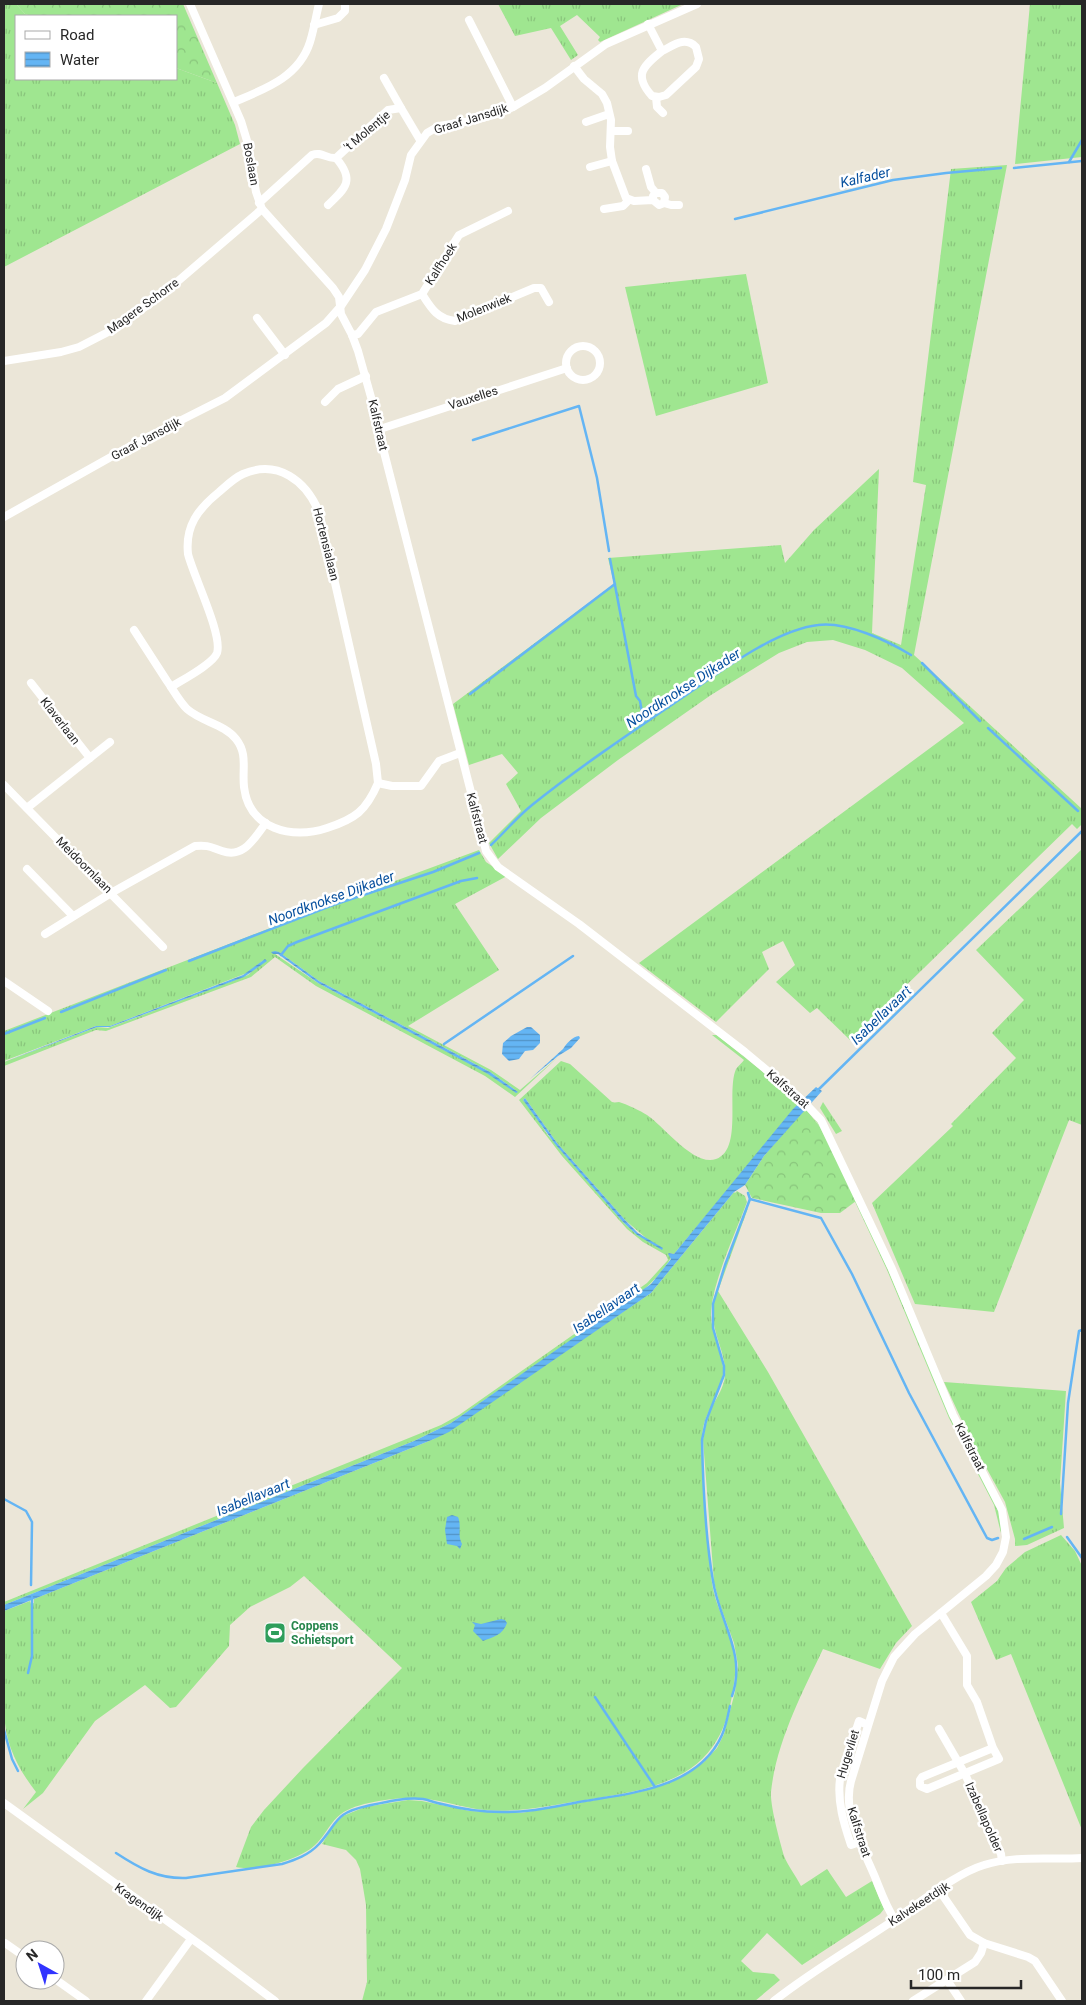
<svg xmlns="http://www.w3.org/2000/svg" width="1086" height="2005" viewBox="0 0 1086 2005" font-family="Roboto,sans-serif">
  <defs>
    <pattern id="grass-tufts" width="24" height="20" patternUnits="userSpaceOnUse" patternTransform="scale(1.25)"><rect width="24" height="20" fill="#9fe690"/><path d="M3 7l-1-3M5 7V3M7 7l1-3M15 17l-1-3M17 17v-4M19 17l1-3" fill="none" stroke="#89c57c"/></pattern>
    <pattern id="forest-crowns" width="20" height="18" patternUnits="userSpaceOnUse" patternTransform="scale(1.25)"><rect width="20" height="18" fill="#9fe690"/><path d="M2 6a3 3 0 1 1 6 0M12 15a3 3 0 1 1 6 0" fill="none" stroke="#89c57c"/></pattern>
    <pattern id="water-rules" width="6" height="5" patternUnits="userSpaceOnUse" patternTransform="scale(1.25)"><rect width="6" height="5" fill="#64b5f4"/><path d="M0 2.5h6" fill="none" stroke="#5293c6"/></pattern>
  </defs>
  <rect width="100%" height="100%" fill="#ebe6d8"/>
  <g fill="url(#grass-tufts)" fill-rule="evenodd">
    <polygon points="4,4 16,4 25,14 31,16 16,16 16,79 176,79 176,68 217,83 235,125 240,144 4,267"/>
    <polygon points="498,4 680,4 681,5 600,42 598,40 600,37 577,15 560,26 578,55 571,60 551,28 515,36"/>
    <polygon points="1030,4 1082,4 1082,157 1015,164"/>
    <polygon points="1007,165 914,655 1082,809 1082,824 1077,829 1072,824 850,1040 817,1008 810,1013 776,982 795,965 783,941 762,952 769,969 716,1022 639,963 964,723 902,668 865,650 833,640 807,642 779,653 711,695 618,760 541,818 498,859 489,843 521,811 506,784 518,773 502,754 469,765 453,704 614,584 608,558 781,545 785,563 814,530 879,469 872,633 901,645 926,485 913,482 951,169"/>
    <polygon points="746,274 768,383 656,416 625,287"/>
    <polygon points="1082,849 1082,1125 1069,1120 994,1312 915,1304 872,1203 953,1126 951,1124 1016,1058 992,1033 1024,1000 976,950"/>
    <path d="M479,850l7,12 21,14 -52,28 44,66 -91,56 83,44 29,20 38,-33 -43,40 -30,-21 -169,-90 -41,-29 -24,20 -145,54 -10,-1 -92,36v-4l93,-35 11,1 140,-53 17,-16 -18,14 -137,53h-14l-92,35v-30l326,-126zM279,952l40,29 171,91 28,20 -29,-18 -171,-91 -43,-29z"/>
    <path d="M712,1035h5l81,65 2,3 -126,151 -5,-1 2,5c-9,14 -20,26 -33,37l-187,128 -37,18 -410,164v-3l437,-177 18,-10 188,-132 21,-23 -2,-5 -23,-13 -16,-13 -65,-73 -43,-56 42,-39 9,3 42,38c3,1 5,0 7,0 7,2 22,9 28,13 17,11 47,52 69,44 27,-10 10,-67 20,-90 2,-3 6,-6 8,-9zM525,1098l32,45 68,77 21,18 -9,-3 -14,-13 -76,-88 -16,-25 -8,-9z"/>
    <polygon points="823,1102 842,1131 836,1134 820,1108"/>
    <polygon points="813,1117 822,1128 870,1228 951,1417 1000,1513 1002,1529 1001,1533 994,1505 949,1418 887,1270 820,1127"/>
    <path d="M737,1191l8,5 2,6c-11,30 -36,83 -36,113 0,20 14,39 12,59 -1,19 -17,36 -20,55 -3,18 0,37 1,55 2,27 3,54 6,81 1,11 2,22 5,32 8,26 23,50 20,78 -5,45 -16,81 -59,102 -28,14 -60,18 -90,23 -34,5 -67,13 -102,10 -25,-3 -50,-13 -75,-12 -17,0 -54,5 -68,16 -10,7 -15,20 -24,29 -14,16 -60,29 -81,24l15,-40 13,-17 39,-42 99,-100 -98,-92 -14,11 -40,20 -20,18 -1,21 -53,61 -6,1 -25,-23 -50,36 -52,72 -20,16 13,-17c-21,-27 -35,-57 -31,-92h-1v-89l26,-10 1,3 3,-1v-4l400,-160 217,-146 83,-101 1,1z"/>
    <path d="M748,1208l-30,83 50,81 144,254 -16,17 -16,26 -57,-20c-21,44 -47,94 -52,143 -1,14 9,50 13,64 4,10 12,20 17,30l26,-17 19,28 26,-16 12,28 -4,5 -78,51 -35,-32 -26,28 12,11 21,2 6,6 -25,21h-393l5,-19 -1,-77 -6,-36 -4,-9 -10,-10 -24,-6 12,-19 9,-9 22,-9 43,-7 14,1 48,10 51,2 119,-21 36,-12 28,-18 13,-14 7,-14 11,-42 3,-27 -4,-22 -14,-38 -6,-23 -11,-142c2,-11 4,-22 9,-33 5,-10 12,-20 13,-31 2,-22 -13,-42 -12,-64 1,-27 23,-74 33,-101z"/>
    <polygon points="944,1382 1066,1391 1060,1483 1064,1528 1027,1545 1015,1546 1015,1539 1005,1502 970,1438"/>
    <polygon points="1061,1535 1075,1551 1082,1566 1082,1830 1011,1654 996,1660 971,1602 997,1581 1006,1568 1025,1552"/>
  </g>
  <g fill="url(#forest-crowns)">
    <polygon points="16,4 183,4 217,83 176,68 176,16 31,16 25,14"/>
    <polygon points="805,1108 820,1127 856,1201 840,1213 821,1213 752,1198 745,1185 764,1156"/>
  </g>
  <g fill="url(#water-rules)">
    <polygon points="275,951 279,952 319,981 490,1072 518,1092 516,1093 488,1074 318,983 278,954 273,954 271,952"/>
    <polygon points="265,959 267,961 244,977 110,1027 97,1027 4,1062 96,1026 110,1026 243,975"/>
    <polygon points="527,1027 531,1027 540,1035 540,1043 533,1050 525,1051 519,1059 509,1061 502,1054 503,1043 511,1036"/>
    <path d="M579,1036l1,2 -9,10 -13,8 -28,23 33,-30c4,-6 9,-12 16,-13z"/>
    <polygon points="816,1087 822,1091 764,1156 745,1185 734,1192 651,1293 449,1432 434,1439 4,1611 4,1605 414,1441 451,1423 651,1284 671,1259 668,1254 669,1253 674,1254 793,1109"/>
    <polygon points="525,1098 557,1143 625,1220 638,1233 663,1248 662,1250 637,1235 623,1222 555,1144 523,1100"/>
    <path d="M452,1515l6,2c4,9 -1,18 4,27l-2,5 -3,-3 -10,-2 -2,-14 2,-13z"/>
    <path d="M501,1619l4,1 2,3c-4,12 -14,14 -24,18l-10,-10 2,-6 -3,-3 9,2z"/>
  </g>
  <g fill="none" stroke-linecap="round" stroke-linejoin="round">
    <g stroke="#64b5f4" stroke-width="2.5">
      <polyline points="1069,162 1082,140"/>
      <polyline points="1014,168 1082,161"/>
      <polyline points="735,219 893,180 946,173 1001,168"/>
      <polyline points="473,440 579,406 597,478 609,551"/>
      <polyline points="610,559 636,696 640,701 644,723"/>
      <polyline points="922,663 980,721"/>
      <polyline points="470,694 615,584"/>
      <polyline points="988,728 1078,811"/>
      <path d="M491,845c14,-13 26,-28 41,-40 50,-40 104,-76 157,-112 35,-24 87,-63 129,-68 28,-4 70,16 93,30"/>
      <polyline points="281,955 288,946 297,942 461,881 477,878"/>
      <polyline points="189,961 333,905 433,872 479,853"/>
      <polyline points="61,1012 166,970"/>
      <polyline points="4,1034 45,1018"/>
      <polyline points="444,1044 573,956"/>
      <polyline points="817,1091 1082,831"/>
      <polyline points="750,1199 821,1218 852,1274 909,1393 987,1538 992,1540 998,1538"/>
      <polyline points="4,1499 26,1511 32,1522 31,1585"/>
      <polyline points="1061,1514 1068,1403 1079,1331 1082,1330"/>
      <polyline points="1067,1537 1082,1558"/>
      <polyline points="1024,1539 1052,1527"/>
      <polyline points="28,1673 32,1656 32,1597"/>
      <path d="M732,1696c15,-42 -13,-75 -19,-115 -8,-46 -10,-94 -11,-141l4,-19 18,-46v-9l-11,-38v-24l12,-39 25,-66 -2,-6"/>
      <polyline points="595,1697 655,1787"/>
      <polyline points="4,1730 12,1759 18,1771"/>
      <path d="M116,1853c23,15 42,26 70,25l96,-14c13,-4 27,-9 37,-20 19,-21 15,-31 48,-38 18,-4 38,-9 56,-7 6,1 12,4 19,5 19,5 40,8 60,8 28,1 55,-6 83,-11 48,-8 114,-14 137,-66 4,-9 6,-20 8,-29"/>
    </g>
    <g stroke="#fff" stroke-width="8">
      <path d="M190,4l51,117 7,23 8,48 6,17 71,79 6,9 2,17 11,21 6,16 22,78 4,23 102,399 12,16 81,57 166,128 55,46 21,22 71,149 61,146 49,95 4,27 -3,15 -7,13 -10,11 -71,58 -21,23 -12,24 -31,100c-9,32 12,67 24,96 6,15 11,30 20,43"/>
      <polyline points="469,20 513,107"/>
      <path d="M648,24l14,27c-19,15 -29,24 -10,45l7,1 7,-2 30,-28 3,-8 -3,-12c-11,-11 -22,-2 -34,4"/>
      <polyline points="314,25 338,18 345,11 345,4"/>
      <polyline points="574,66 584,79 602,94 607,103 611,120 610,147 612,161 626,198 634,201 653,200 659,205 664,203 665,197 662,193 656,193 653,196 653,200"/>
      <polyline points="384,78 401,108"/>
      <polyline points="656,97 657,107 663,113"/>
      <path d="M234,102c31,-13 65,-25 76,-60 4,-13 6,-26 9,-38"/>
      <polyline points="586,122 609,114"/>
      <polyline points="611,131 628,131"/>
      <polyline points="590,167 612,161"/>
      <polyline points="646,169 651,187 656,193"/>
      <path d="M259,203l53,-48c10,-4 14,4 24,3"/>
      <polyline points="664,203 671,205 679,205"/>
      <path d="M328,205c18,-17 27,-25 8,-47l52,-48 13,-2 19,32"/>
      <polyline points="604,209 623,206 629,200"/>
      <path d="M422,294c9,14 15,25 33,27l79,-33h7l8,14"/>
      <polyline points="257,318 285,355"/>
      <polyline points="352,335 358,334 376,312 422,294 459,235 508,211"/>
      <circle cx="583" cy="363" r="17"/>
      <polyline points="4,361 61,352 79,347 116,328 163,294 262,209"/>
      <polyline points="325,402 338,389 366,376"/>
      <polyline points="380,429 567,368"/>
      <polyline points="4,517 134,444 225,398 326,323 341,306 365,270 386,229 405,180 411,155 427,133 439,126 471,121 494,115 513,107 545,88 606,44 697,4"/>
      <path d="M134,630c11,17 22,34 33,51 7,10 12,20 20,28 15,13 37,15 49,30 12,15 6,30 8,48 5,42 48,53 83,41 28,-9 39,-17 51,-45l14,3h29l18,-25 21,-8"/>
      <polyline points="31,683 90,758"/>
      <path d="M171,687c11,-7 42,-23 46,-34 6,-18 -24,-78 -29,-99 -3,-28 10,-45 31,-62 7,-6 15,-14 24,-18 35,-15 63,7 76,38l57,252 2,19"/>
      <polyline points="4,785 163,947"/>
      <polyline points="27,808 110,742"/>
      <polyline points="27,869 73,916"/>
      <path d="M45,934l66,-41 84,-47c14,-1 15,1 27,5 22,8 32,-13 44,-28"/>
      <polyline points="4,981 48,1011"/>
      <polyline points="941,1613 967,1656 967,1685 977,1702 993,1748 999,1759 927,1789 920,1786 920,1780 922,1777 993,1748"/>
      <polyline points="939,1729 965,1774 1001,1854 1002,1861"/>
      <polyline points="4,1803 206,1949 275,2001"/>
      <path d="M860,1842l-9,3c-7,-21 -14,-43 -11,-66l19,-58 9,4"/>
      <polyline points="939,1890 970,1935 984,1943 1028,1957 1035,1961 1062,2001"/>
      <polyline points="5,1943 25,1957"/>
      <polyline points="55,1979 86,2001"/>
      <polyline points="947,1980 961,2001"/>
      <polyline points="146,2001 191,1939"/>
      <path d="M774,2001c39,-31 82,-55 123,-83 24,-16 60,-45 87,-53 31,-10 66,-5 98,-7"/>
      <polyline points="913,2001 975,1962 981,1953 984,1943"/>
    </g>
  </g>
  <defs>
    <g id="stadium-square" transform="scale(1.125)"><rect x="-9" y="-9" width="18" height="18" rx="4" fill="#2e9e5b" stroke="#fff"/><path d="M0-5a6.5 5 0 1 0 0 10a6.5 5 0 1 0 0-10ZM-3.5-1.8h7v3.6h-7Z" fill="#fff"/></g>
  </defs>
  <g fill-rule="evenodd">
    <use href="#stadium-square" x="275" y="1633"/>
  </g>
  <g text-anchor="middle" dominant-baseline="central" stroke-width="5" stroke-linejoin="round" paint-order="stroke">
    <g font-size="12" fill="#272727" stroke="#fff">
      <text transform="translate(471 119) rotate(-17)">Graaf Jansdijk</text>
      <text transform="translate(367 131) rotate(-40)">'t Molentje</text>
      <text transform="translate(251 164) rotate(80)">Boslaan</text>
      <text transform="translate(441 264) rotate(-57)">Kalfhoek</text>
      <text transform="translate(143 306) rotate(-36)">Magere Schorre</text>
      <text transform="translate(484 308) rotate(-22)">Molenwiek</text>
      <text transform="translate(473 398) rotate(-18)">Vauxelles</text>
      <text transform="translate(378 425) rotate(77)">Kalfstraat</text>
      <text transform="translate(146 439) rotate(-28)">Graaf Jansdijk</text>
      <text transform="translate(326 544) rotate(76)">Hortensialaan</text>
      <text transform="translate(60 721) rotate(52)">Klaverlaan</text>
      <text transform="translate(477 818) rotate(75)">Kalfstraat</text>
      <text transform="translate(84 865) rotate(45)">Meidoornlaan</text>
      <text transform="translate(788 1089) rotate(41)">Kalfstraat</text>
      <text transform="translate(970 1447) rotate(63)">Kalfstraat</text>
      <text transform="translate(848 1754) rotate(-73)">Hugevliet</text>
      <text transform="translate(984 1817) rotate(66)">Izabellapolder</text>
      <text transform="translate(859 1832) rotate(72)">Kalfstraat</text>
      <text transform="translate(139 1902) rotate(35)">Kragendijk</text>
      <text transform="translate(919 1904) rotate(-33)">Kalvekeetdijk</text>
    </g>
    <g font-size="12" font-weight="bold" fill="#27864d" stroke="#fff" text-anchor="start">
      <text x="291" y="1626">Coppens<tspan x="291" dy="14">Schietsport</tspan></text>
    </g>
    <g font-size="14" font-style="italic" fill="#064f9d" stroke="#fff">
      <text transform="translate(865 177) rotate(-13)">Kalfader</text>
      <text transform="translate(683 688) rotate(-33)">Noordknokse Dijkader</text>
      <text transform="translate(331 898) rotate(-20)">Noordknokse Dijkader</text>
      <text transform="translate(881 1015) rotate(-44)">Isabellavaart</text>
      <text transform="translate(606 1308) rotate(-34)">Isabellavaart</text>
      <text transform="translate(253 1497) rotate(-22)">Isabellavaart</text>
    </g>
  </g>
  <rect width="1086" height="2005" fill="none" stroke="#272727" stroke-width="10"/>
  <rect x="15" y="15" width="162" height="65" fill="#ffffff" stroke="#a9a9a9"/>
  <rect x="25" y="31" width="25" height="8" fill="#ffffff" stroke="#a9a9a9"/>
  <text x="60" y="40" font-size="15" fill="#272727">Road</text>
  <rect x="25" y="52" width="25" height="15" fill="url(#water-rules)" stroke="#a9a9a9"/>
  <text x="60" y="65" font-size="15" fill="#272727">Water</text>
  <g transform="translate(40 1965) rotate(321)"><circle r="24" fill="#ffffff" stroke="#a9a9a9"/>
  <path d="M0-4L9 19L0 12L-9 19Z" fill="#3134ff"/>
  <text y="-8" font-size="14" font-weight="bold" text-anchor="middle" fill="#272727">N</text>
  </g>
  <path d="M911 1980v8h110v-8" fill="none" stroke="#272727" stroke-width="2.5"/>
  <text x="918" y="1980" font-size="15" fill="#272727" stroke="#ffffff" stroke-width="4" paint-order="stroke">100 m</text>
</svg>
